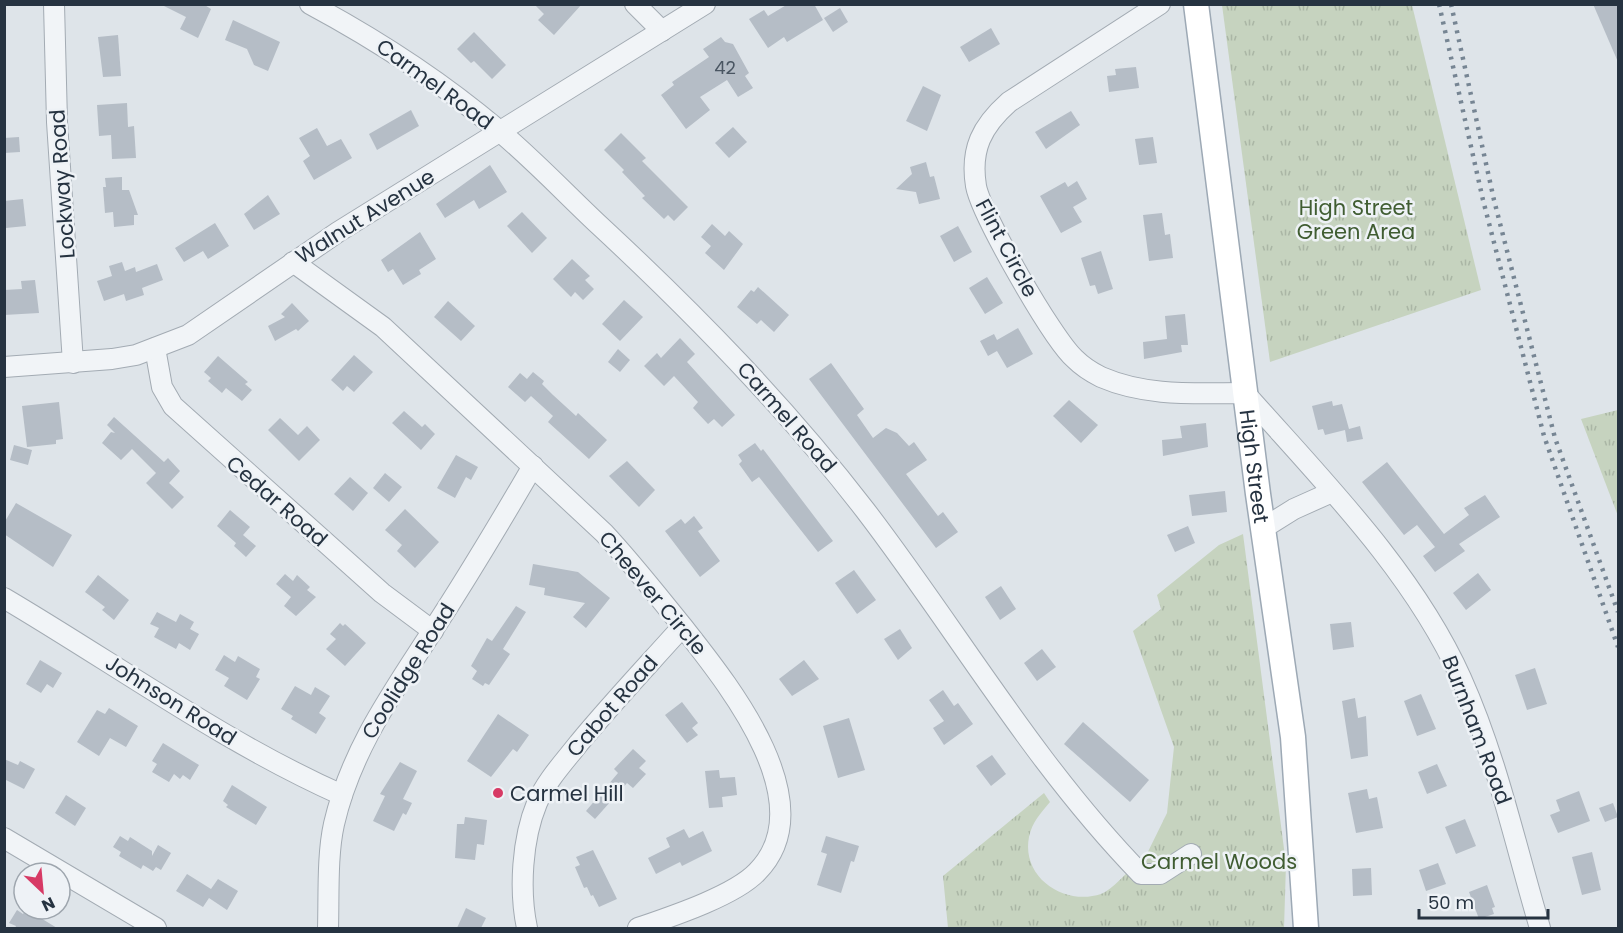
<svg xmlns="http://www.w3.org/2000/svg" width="1623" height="933" viewBox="0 0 1623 933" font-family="Poppins,sans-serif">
  <defs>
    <pattern id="grass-tufts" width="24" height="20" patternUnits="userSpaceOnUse" patternTransform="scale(1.5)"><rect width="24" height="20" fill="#c6d3bf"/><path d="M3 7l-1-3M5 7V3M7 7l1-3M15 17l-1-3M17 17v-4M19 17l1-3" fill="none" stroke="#aab6a5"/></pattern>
  </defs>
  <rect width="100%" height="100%" fill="#dee4e9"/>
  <g fill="url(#grass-tufts)">
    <polygon points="1222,5 1412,5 1481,290 1270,362"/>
    <polygon points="1618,410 1618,516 1581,419"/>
    <path d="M1243,534l43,330 -2,64h-336l-5,-52 101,-83 6,9c-9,11 -18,20 -21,35 -8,41 36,69 72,57 12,-5 25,-21 35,-30l4,4 27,-55 7,-66 -41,-116 28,-22 -4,-14 62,-50z"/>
  </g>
  <g fill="#b5bdc6">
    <polygon points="160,4 203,4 211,9 198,38 180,29 186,17"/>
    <polygon points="534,4 582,4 554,35 538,20 544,14"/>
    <polygon points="788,4 814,4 823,20 787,42 784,37 768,48 749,19 764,10 768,16"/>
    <polygon points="1593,4 1618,4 1618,62"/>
    <polygon points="840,8 848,22 833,32 824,18"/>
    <polygon points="233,20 280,42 268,71 254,65 247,49 225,40"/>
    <polygon points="991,28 1000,44 969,62 960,47"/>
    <polygon points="474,32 506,65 492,79 474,61 471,63 457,49"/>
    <polygon points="118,35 121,76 103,77 98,37"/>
    <polygon points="721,37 725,42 733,44 749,73 745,76 753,88 738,97 727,80 700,97 710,110 686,129 661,95 674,85 672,82 709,57 703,49"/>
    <polygon points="1136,67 1139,88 1109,92 1107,76 1116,75 1115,69"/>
    <polygon points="923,86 941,95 927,131 906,121"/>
    <polygon points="127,103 128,127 134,126 136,158 112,159 111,135 99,136 97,105"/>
    <polygon points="411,110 419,126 377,150 369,134"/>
    <polygon points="1071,111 1080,125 1046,149 1035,132"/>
    <polygon points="733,127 747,142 729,158 715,143"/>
    <polygon points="317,128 327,146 341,139 352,158 314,180 303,161 310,156 299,138"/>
    <polygon points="621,133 646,158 642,161 688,207 674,221 668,215 664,219 642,198 645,196 622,172 624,170 604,150"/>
    <polygon points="19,137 20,152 4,153 4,138"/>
    <polygon points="1153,137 1157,163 1139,165 1135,139"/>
    <polygon points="926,162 930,177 934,176 940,199 919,204 916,192 896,189 912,174 910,167"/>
    <polygon points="490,165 507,192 479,209 474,200 445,218 436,204"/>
    <polygon points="122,177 122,190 129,190 138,215 134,215 134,225 114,227 113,212 105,213 103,187 106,187 105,178"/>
    <polygon points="1077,181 1087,199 1073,207 1082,222 1061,233 1040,196 1065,182 1068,187"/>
    <polygon points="268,195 280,214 254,230 244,214"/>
    <polygon points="23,199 26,226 6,228 4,201"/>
    <polygon points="522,212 547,238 532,253 507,226"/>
    <polygon points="1162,213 1165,235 1170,234 1173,258 1149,261 1143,215"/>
    <polygon points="215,223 229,246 208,259 203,251 184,262 175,248"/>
    <polygon points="712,224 725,236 729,231 743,244 724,270 705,253 711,246 701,237"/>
    <polygon points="958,226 972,252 954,262 940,236"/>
    <polygon points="420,232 436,259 419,270 421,274 403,285 393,269 388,272 381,260"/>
    <polygon points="1101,251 1113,289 1098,294 1095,285 1090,286 1081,258"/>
    <polygon points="572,259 590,276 585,280 594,289 583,300 575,292 571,297 553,279"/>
    <polygon points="122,262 125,271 135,267 136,272 157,264 163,280 142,288 144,295 126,301 124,294 104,301 97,281 112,276 109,266"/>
    <polygon points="987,277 1003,303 985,314 969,288"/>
    <polygon points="35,280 39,313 4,315 4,290 22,289 21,281"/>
    <polygon points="758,287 789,315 774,332 761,320 757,324 737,307 751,290 754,292"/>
    <polygon points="624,300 643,317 620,341 602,324"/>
    <polygon points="448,301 475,326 461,341 434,317"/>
    <polygon points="292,303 309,321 298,331 296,329 275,341 268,326 285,317 281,314"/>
    <polygon points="1185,314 1188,345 1181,345 1182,352 1144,359 1143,342 1167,339 1165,316"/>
    <polygon points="1018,328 1033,354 1007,368 997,351 988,356 980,341 994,334 997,340"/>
    <polygon points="680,338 695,354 687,362 735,415 722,427 714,419 708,424 693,408 698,402 674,376 664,386 644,366 657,353 661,358"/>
    <polygon points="618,349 630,360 620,372 608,362"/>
    <polygon points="354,355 373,372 354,392 347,386 343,391 331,380"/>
    <polygon points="218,356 248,382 245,384 252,390 242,401 226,388 222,393 208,381 211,378 204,372"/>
    <polygon points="831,363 864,409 857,415 873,438 886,428 897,433 909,446 914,442 927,460 906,474 938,516 943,512 958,532 936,548 809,379"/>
    <polygon points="533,372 544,381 542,384 553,395 576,416 578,413 607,440 589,459 548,422 553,416 531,396 525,402 508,387 520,373 527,379"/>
    <polygon points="1069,400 1098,425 1081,443 1053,416"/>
    <polygon points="1332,401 1333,406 1342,404 1349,429 1360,426 1363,439 1347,442 1345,430 1325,435 1323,429 1318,430 1312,406"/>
    <polygon points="59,402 63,439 56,440 56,444 27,447 22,406"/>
    <polygon points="404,411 422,427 425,424 435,434 421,450 392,423"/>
    <polygon points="114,417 164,462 168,458 180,471 169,483 184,497 172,509 146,483 156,473 132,449 121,460 102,443 111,432 115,433 107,425"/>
    <polygon points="280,418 298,435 307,426 320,440 299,461 268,430"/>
    <polygon points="1206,423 1208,447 1163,456 1162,440 1182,438 1180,426"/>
    <polygon points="755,443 761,451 763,449 833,541 818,552 759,477 752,482 739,464 742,461 738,455"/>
    <polygon points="14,445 32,450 28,465 10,460"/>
    <polygon points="456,455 478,467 471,480 466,477 455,498 437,488"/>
    <polygon points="627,461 655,490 639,507 609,476"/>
    <polygon points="1387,462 1444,534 1469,515 1464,508 1485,495 1500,517 1459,544 1465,551 1435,572 1423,556 1435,547 1417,525 1404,535 1362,482"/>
    <polygon points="385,473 402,487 389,502 373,488"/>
    <polygon points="350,477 368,493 353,511 334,494"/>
    <polygon points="1225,491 1227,512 1192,516 1189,495"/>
    <polygon points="16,503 72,535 53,567 4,534 4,523"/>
    <polygon points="405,509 439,542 415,568 397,551 402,545 385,530"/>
    <polygon points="230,510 250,527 243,535 256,546 246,557 234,546 238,540 236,543 217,526"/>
    <polygon points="694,516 703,528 698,531 720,561 700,577 665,531 681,519 685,524"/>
    <polygon points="1188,526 1195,543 1175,552 1167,535"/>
    <polygon points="533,564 578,572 610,598 586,628 573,617 585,603 544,595 545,588 529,585"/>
    <polygon points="854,570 876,600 857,614 835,583"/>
    <polygon points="1478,573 1491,590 1466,610 1453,593"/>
    <polygon points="285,574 293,581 297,575 310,587 307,590 316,597 296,616 284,606 291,597 276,584"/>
    <polygon points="98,575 129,600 114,620 102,610 105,607 85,592"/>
    <polygon points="1001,586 1016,609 1000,620 985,597"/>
    <polygon points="516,606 526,612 503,649 510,654 489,685 485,683 483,686 472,679 477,671 471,666 487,638 492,641"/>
    <polygon points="157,612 176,622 180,614 194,622 190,629 199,634 190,650 179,643 176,649 154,637 159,628 150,624"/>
    <polygon points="1351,622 1354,647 1333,650 1330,624"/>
    <polygon points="340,623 343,626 345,624 366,643 345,666 326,649 336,639 330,634"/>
    <polygon points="900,629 912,648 898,660 884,639"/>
    <polygon points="1042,649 1056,667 1037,681 1024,663"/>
    <polygon points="224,655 235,662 238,656 260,669 256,677 260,679 247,700 224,686 229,678 215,670"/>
    <polygon points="40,660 62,673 53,688 47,684 41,693 26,684"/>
    <polygon points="804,660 819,679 792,696 779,679"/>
    <polygon points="1535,668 1547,704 1527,710 1515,675"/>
    <polygon points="295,686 311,695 315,687 330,696 319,713 326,718 316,734 291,719 293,716 281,709"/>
    <polygon points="943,690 954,706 958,703 973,724 944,745 933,728 944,721 929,700"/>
    <polygon points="1421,694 1436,729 1417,736 1404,701"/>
    <polygon points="1355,698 1358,718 1366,716 1368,756 1351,759 1342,701"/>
    <polygon points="682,702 698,723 692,728 698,735 687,743 665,715"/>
    <polygon points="109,708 138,726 126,747 110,738 99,756 77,742 97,710 105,714"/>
    <polygon points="498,714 529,735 517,752 513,749 491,777 467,761"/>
    <polygon points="849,718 865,770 838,778 823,726"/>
    <polygon points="1083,722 1149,780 1130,802 1064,744"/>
    <polygon points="163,743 199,765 190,780 183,775 180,779 174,774 169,782 152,772 157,764 152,761"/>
    <polygon points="633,749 646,761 639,768 646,774 633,788 627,783 595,819 586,811 618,773 614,769"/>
    <polygon points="992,755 1006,774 991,786 976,766"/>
    <polygon points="4,759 18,765 20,761 35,769 24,789 4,779"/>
    <polygon points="400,762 417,771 403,799 412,803 406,815 403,813 394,831 373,821 385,796 380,794"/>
    <polygon points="1437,764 1447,786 1427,794 1418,772"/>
    <polygon points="719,770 720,778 735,777 737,795 722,797 723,807 709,808 705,771"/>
    <polygon points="232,785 267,807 256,825 226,807 228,805 223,801"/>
    <polygon points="1367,789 1369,799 1377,797 1383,828 1356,833 1348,793"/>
    <polygon points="1579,791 1590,821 1558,833 1550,815 1560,811 1556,800"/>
    <polygon points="66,795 86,808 75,826 55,813"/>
    <polygon points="1613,803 1618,817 1605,822 1599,808"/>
    <polygon points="465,817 487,820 484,845 477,844 475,860 455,858 457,824 464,824"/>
    <polygon points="1465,819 1476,846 1456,854 1445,827"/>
    <polygon points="684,829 689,838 703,831 712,851 682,866 680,862 656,874 648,858 670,847 666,838"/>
    <polygon points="120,836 128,841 130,837 152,851 152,856 158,845 171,853 161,870 156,867 153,871 143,865 141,869 119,856 121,852 113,847"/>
    <polygon points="826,836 859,846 854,862 851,861 841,893 817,885 827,854 821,852"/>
    <polygon points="593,850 617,899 599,907 593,895 591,896 587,887 584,888 575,867 580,865 576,857"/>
    <polygon points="1592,852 1601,890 1582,895 1572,857"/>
    <polygon points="1438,863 1446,884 1426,891 1419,870"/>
    <polygon points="1371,868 1372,895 1353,896 1352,869"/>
    <polygon points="187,874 211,889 218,879 238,891 227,910 209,898 203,907 176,891"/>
    <polygon points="1487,885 1495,907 1492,908 1494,914 1479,919 1469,892"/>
    <polygon points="466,908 486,918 481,928 457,928"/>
    <polygon points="26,909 57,928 15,928 16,926 9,923 17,910 23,914"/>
  </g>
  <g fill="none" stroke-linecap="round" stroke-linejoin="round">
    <g stroke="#a3abb3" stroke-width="22">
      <g id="minor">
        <polyline points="54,4 57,122 73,363"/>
        <path d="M310,4c67,36 129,76 187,125 36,30 68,64 102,96 96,89 186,181 266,285 92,120 169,254 276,364h19l31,-20"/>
        <polyline points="635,4 662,31"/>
        <path d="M1160,4l-151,98c-27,24 -39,47 -33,84 5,28 77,154 99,173 7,7 18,14 26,18 46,20 95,16 144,16 76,86 168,178 216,285 36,80 54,166 79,250"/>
        <path d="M293,262l90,65 221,206c28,30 53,62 79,94 44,56 142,176 74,245 -23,24 -87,45 -119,56"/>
        <polyline points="155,348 162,387 173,406 382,593 433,631"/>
        <polyline points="4,367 112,359 136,355 188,335 338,232 705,4"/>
        <polyline points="1262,529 1294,509 1332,492"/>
        <path d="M4,598c112,66 219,144 338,197"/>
        <polyline points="4,838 156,928"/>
        <path d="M328,928c1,-32 -1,-73 6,-104 17,-74 59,-132 99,-194 35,-54 68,-109 100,-164"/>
        <path d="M527,928c-8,-38 -5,-89 10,-125 9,-22 28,-42 42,-60 33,-40 69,-78 103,-116"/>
      </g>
    </g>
    <g stroke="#9da9b5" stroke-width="27">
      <g id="major">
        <path id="s1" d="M1196,4l62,490 35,243 13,191"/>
      </g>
    </g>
    <use href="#minor" stroke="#f1f4f7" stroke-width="20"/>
    <use href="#major" stroke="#fff" stroke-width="24"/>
    <g stroke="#768593" stroke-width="4.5" stroke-dasharray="3 6" stroke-linecap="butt">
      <polyline points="1439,4 1483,200 1544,436 1618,647"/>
      <polyline points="1451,4 1494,200 1555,438 1618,612"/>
    </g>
  </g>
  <circle fill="#d73a65" stroke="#eef2f6" stroke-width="2" cx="498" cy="793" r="6"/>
  <g text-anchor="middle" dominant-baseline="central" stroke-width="5" stroke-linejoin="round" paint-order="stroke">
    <g font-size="18" fill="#4a5662">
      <text x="725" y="67">42</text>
    </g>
    <g font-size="21" fill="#263341" stroke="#eef2f6">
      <text transform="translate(435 84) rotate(36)">Carmel Road</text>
      <text transform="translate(62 184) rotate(-94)">Lockway Road</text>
      <text transform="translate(365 216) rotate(-32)">Walnut Avenue</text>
      <text transform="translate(1007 248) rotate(62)">Flint Circle</text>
      <text transform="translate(787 417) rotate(49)">Carmel Road</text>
      <text stroke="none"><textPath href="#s1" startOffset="466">High Street</textPath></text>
      <text transform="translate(277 501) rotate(41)">Cedar Road</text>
      <text transform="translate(653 593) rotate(50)">Cheever Circle</text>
      <text transform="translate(408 671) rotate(-58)">Coolidge Road</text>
      <text transform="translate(171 700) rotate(32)">Johnson Road</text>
      <text transform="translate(612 706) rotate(-49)">Cabot Road</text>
      <text transform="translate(1477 730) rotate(69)">Burnham Road</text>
    </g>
    <g font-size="21" fill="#405d32" stroke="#eef2f6">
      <text x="1356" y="207">High Street<tspan x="1356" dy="24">Green Area</tspan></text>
      <text x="1219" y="861">Carmel Woods</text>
    </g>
    <g font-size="21" fill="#263341" stroke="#eef2f6" text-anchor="start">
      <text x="510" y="793">Carmel Hill</text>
    </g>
  </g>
  <rect width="1623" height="933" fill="none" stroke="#263341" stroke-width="12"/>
  <g transform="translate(42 891) rotate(154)"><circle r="28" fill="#eef2f6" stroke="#9ea6ae" stroke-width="1.5"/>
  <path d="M0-4.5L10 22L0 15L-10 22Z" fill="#d73a65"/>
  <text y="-9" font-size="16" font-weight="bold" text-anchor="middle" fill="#263341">N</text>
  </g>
  <path d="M1419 909v9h129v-9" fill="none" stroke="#263341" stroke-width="3"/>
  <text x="1428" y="909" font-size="18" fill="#263341" stroke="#eef2f6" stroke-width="4.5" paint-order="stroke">50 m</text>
</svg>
